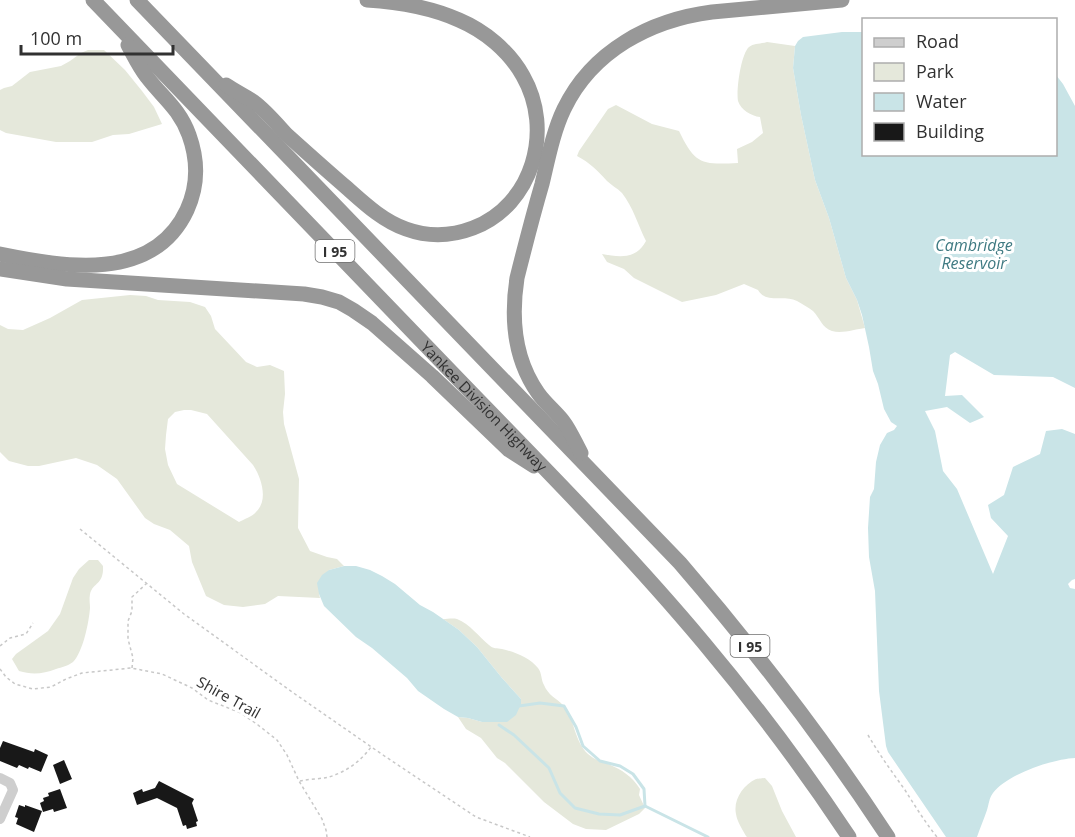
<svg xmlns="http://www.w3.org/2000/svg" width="1075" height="837" viewBox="0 0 1075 837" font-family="'Open Sans',sans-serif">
  <rect width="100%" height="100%" fill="#fff"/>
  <g fill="#e5e8db" fill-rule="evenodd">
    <path d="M767,42l28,4 -2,22 8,47 14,65 14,38 17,60 11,22 8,28c-9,1 -23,6 -33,3 -10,-3 -12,-13 -19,-20 -5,-4 -11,-7 -16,-10 -13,-7 -31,3 -39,-11l-14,-6 -28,11 -34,7 -48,-24 -10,-9 -17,-7 -5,-8c17,3 34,6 44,-13 -8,-16 -13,-34 -24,-48 -5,-5 -11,-8 -15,-12 -9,-10 -18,-19 -30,-25l2,-5 29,-42 8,-4 36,19 27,7c16,33 22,34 59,32l-1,-14 15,-7 11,-9 -3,-16c-9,-1 -19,-7 -22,-16 -2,-11 3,-47 11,-54 5,-4 12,-3 18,-5z"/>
    <polygon points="88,50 104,50 125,70 142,91 154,107 162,124 129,134 113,135 92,142 56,142 6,133 0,130 0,90 4,88 12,86 30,72 61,66 70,61 81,53"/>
    <path d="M130,295l16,1 12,4 32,2 15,5 6,9 4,13 31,33 11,5 13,-2 14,6 1,23 -2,18 1,12 15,55 -1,49 12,23 17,6 10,2 7,7 -15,4 -10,24 1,4 -42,-2 -13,8 -22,3 -19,-2 -18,-9 -14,-34 -3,-16 -19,-16 -16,-6 -9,-6 -28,-39 -20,-14 -21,-7 -37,8h-11l-19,-5 -9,-9v-127l8,4 15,1 27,-12 32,-18zM184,410h7l16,4 46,51c8,12 16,35 3,47 -4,5 -12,7 -17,10l-62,-38 -9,-19 -3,-16 1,-14 2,-16 7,-7z"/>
    <path d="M89,560h9l5,6c1,19 -10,16 -13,28 -1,5 0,10 0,14 -1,14 -7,44 -17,54 -5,4 -11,5 -17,7 -13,5 -24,6 -37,2l-7,-12 4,-5 32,-23 12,-17 13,-36 6,-9z"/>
    <path d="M443,619c4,0 10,-1 14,0 13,5 22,18 32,26 4,4 8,3 13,4 13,3 28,9 36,19 4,5 3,12 6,17 4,10 12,13 19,20 12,14 11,36 25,49 7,6 12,7 20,10 14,6 24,12 32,25l-1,6 6,13 -6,6 -33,16 -20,-1 -13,-5 -29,-22 -39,-39 -8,-5 -16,-20 -15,-9 -8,-12 10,1 14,4 39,-23 -19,-21 -25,-31 -18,-17z"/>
    <path d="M765,778l7,8 10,25 14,26h-49l-1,-1c-4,-7 -9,-15 -10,-22 -3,-14 7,-29 20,-35 1,0 8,-1 9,-1z"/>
  </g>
  <g fill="#c9e4e7">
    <path d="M842,32h21l1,122h192v-79l7,9 12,22v282l-22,-11 -59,-2 -39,-23 -5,3 -5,41 17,-1 22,22 -14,6 -23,-16 -22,4 10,20 8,40 14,18 36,85 15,-38 -17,-18 -3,-13 16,-10 9,-28 27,-13 6,-23 16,-2 13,5v145l-3,1 -4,4 2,4 5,1v169c-22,1 -68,16 -82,35 -4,5 -4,11 -6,17 -3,9 -7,18 -10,27h-31l-58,-85 -2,-6 -7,-55 -4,-100 -6,-34 -1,-29 2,-31 4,-8 2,-27 4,-17 7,-12 7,-3 3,-4 -6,-4 -7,-13 -6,-25 -5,-13 -4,-24 -7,-32 -5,-15 -11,-22 -17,-60 -14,-38 -14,-65 -8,-47 2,-22 3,-5 5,-4z"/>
    <polygon points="344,566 356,566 370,570 382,576 395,584 420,605 433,612 459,630 477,647 502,678 521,699 521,704 516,715 507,722 482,722 468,718 458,717 444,709 418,691 407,678 372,648 356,637 324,606 319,594 317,583 322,575 329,570"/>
  </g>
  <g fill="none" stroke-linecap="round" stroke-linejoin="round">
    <g stroke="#c9e4e7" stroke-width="3">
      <polyline points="519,706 540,703 564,706 576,727 583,746 600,761 620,766 633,774 644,789 645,806 708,837"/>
      <polyline points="499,725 514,735 549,768 560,793 575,808 599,814 620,815 645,806"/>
    </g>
  </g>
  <g fill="#181818">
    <polygon points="3,741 34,752 35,749 48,755 41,772 29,767 28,769 19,765 17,768 0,761 0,748"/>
    <polygon points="64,760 72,779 60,784 53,765"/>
    <polygon points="159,781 194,799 192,803 198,821 196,822 197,826 187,829 186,825 183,826 177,808 157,798 137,805 133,793 142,789 143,792 155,788"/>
    <polygon points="60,789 67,808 54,812 53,809 43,812 40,803 44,801 43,798 49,796 48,793"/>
    <polygon points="19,805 25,807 25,805 42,811 34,832 16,824 18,818 15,817"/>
  </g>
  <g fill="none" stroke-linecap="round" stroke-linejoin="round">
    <g stroke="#c8c8c8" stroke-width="1.5" stroke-dasharray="3 3" stroke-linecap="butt">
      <polyline points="80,529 184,614 295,694 383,755 476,817 530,837"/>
      <polyline points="0,646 10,638 26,634 33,623"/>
      <polyline points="132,668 133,658 128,639 128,621 132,611 132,597 146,584"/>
      <polyline points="0,669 6,677 15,684 33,689 51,687 66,679 82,673 131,668 162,674 192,688 208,700 241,713 258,725 277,740 287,755 299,781 322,819 326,830 327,837"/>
      <path d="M868,735c11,19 24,37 37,55 10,16 20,32 32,47"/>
      <path d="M300,781c9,-2 20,-2 29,-4 17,-5 32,-16 42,-30"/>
    </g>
    <polyline stroke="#cecece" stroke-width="10" points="0,778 10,783 13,790 0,819"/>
    <g stroke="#989898" stroke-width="15">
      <path id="s1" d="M93,0c122,127 244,253 366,380 83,86 167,170 244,262 52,62 101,127 146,195"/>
      <path d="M137,0l543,563c75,87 145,178 208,274"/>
      <path d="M226,85c9,6 19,11 28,17 11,8 22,21 32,32 20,18 40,36 61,54 18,16 36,33 59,41 22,8 46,7 67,-1 60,-23 81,-98 50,-152 -14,-25 -38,-45 -64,-56 -29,-13 -60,-18 -92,-20"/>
      <path d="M0,254c64,13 153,29 187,-44 11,-24 11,-50 2,-75 -10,-27 -26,-37 -42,-58 -8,-10 -13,-21 -19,-32"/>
      <polyline points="0,269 67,279 304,294 322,297 339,302 353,310 372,323 432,376 509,450 534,466"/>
      <path d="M581,453c-6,-11 -11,-23 -18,-32 -8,-10 -18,-18 -25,-28 -24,-34 -27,-76 -21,-115 8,-32 16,-63 25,-94 6,-25 11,-52 22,-75 28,-58 86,-89 148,-97l130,-12"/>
    </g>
  </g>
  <g text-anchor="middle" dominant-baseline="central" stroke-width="6" stroke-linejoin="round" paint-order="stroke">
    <g fill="#fff" stroke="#6f6f6f" stroke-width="1.5">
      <rect x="315.5" y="240" width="39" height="22" rx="4.5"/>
      <rect x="730.5" y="635" width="39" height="22" rx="4.5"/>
    </g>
    <g font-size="14" font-weight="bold" fill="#313131">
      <text x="335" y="251">I 95</text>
      <text x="750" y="646">I 95</text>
    </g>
    <g font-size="15" fill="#313131" stroke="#fff">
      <text stroke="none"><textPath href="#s1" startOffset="564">Yankee Division Highway</textPath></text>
      <text transform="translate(229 697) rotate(29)">Shire Trail</text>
    </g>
    <g font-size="16" font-style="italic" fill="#3f7a82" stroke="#fff">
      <text x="974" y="245">Cambridge<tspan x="974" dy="18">Reservoir</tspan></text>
    </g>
  </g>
  <rect x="862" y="18" width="195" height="138" fill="#ffffff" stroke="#adadad" stroke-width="1.5"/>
  <rect x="874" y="38" width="30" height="9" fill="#cecece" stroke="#adadad" stroke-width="1.5"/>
  <text x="916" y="48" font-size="18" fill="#313131">Road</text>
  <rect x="874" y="63" width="30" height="18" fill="#e5e8db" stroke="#adadad" stroke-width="1.5"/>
  <text x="916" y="78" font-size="18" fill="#313131">Park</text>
  <rect x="874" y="93" width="30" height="18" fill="#c9e4e7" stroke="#adadad" stroke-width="1.5"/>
  <text x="916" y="108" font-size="18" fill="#313131">Water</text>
  <rect x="874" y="123" width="30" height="18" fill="#181818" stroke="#adadad" stroke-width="1.5"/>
  <text x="916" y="138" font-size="18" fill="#313131">Building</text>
  <path d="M21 45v9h152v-9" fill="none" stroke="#313131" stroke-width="3"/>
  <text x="30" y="45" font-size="18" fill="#313131" stroke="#ffffff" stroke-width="4.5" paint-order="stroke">100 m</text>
</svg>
